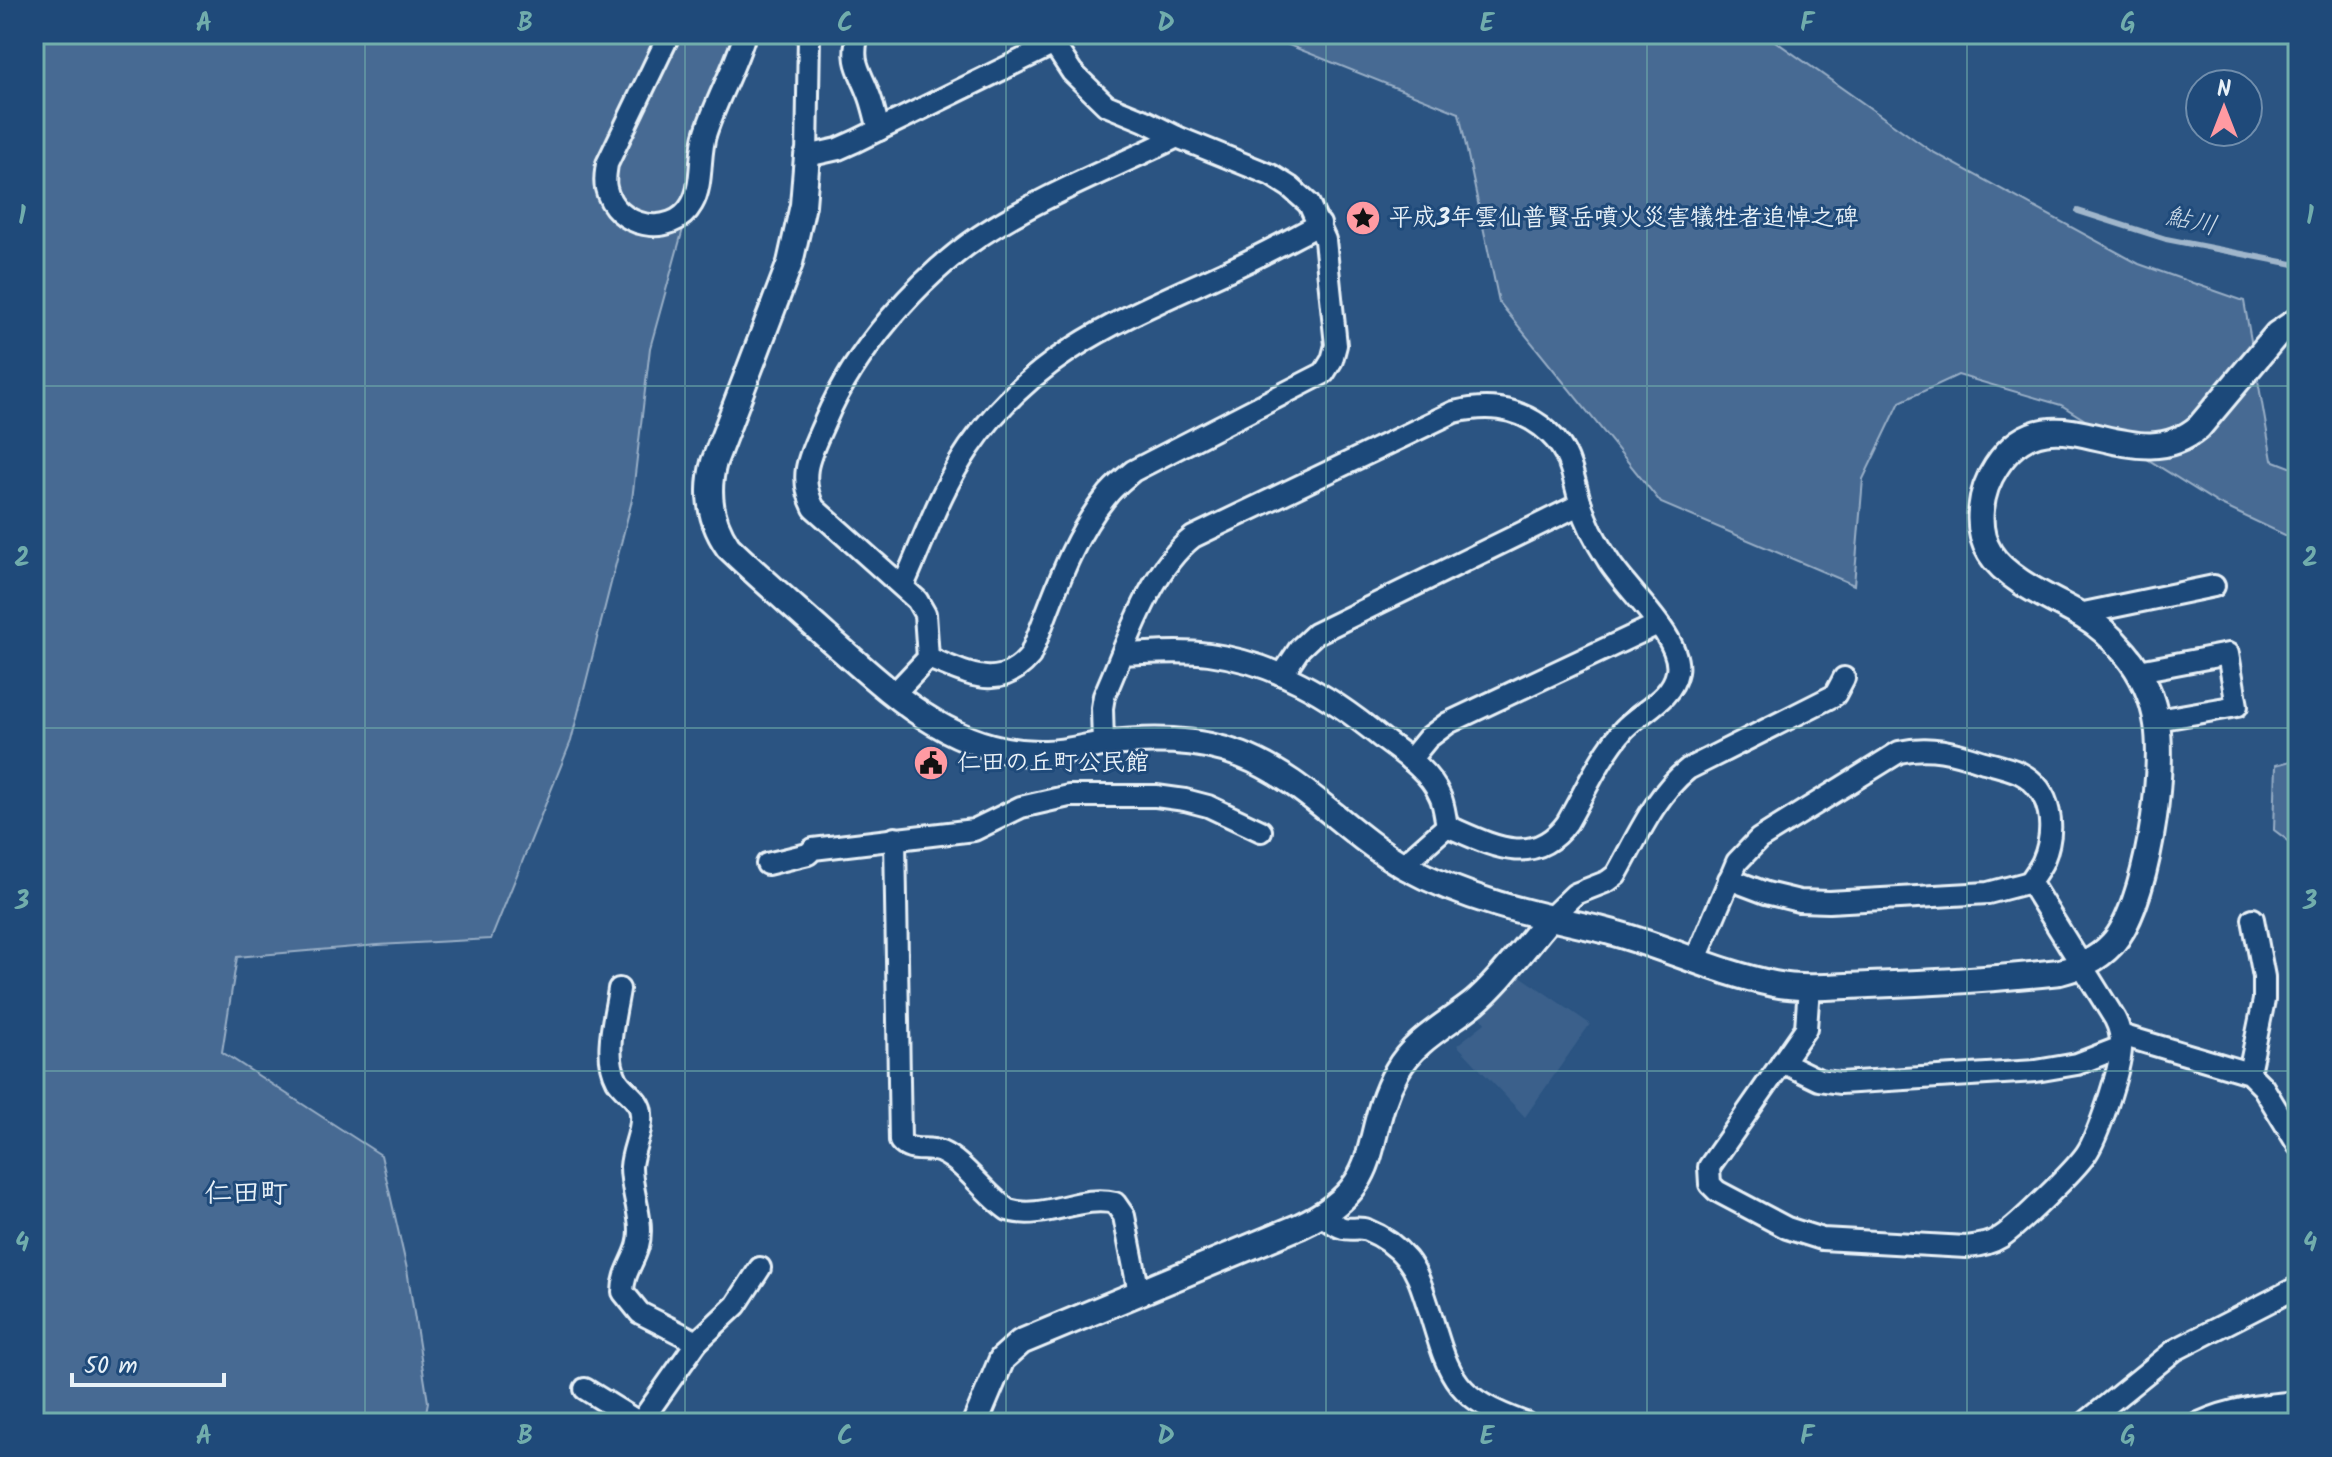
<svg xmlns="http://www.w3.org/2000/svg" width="2332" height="1457" viewBox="0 0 2332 1457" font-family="Kalam,'Klee One',sans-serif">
  <rect width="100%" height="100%" fill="#2b5482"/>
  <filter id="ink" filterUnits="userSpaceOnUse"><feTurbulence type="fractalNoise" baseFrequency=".0125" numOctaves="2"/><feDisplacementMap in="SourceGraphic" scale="16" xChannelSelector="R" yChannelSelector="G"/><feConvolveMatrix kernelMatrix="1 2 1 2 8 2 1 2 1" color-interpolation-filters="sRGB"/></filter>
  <g filter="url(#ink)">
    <polygon fill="#3a608b" points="1519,975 1590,1024 1525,1117 1457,1045 1485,1023 1480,1015"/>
    <g fill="#476b93" stroke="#98aec6" stroke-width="2">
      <polygon points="34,34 737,34 650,348 632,500 571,741 491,939 378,945 237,957 222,1052 381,1155 407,1269 428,1402 424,1423 34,1423"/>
      <polygon points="1261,34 1765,34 1931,151 2139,264 2244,301 2272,460 2298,470 2298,541 2219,504 2061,405 1958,375 1900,402 1863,479 1854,585 1661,503 1499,302 1459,113"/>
      <polygon points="2298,759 2298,848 2274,830 2276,765"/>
    </g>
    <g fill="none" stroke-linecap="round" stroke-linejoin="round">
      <polyline stroke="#a0b6cb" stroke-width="6" points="2078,211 2166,239 2298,265"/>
      <g stroke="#e8f1f8" stroke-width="26">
        <g id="minor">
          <polyline points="809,34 807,156 838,149 856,141 1054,44"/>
          <path d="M858,34c-8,30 3,37 12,63 4,11 6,22 9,33"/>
          <path d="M668,37l-61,127c-1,8 -3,16 -1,24 8,39 66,52 86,16 12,-21 6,-49 14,-72 11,-34 29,-64 39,-98"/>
          <path d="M903,586c21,-46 37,-96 66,-138 66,-97 156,-130 258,-177 32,-14 62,-31 93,-47"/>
          <polyline points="2079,614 2214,586"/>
          <path d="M1123,654c29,-1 58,-4 86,0 66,9 120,41 170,82 21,16 50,34 61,60 4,8 5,20 7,30l-44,39"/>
          <path d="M928,658c38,14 70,36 102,-2 22,-54 39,-114 76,-159 7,-10 18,-18 27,-26l191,-98 8,-13 4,-15 -11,-105 -16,-36 -19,-17 -19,-12 -94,-38 -32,-16 -39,-16 -34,-33 -25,-38"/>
          <polyline points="2139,671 2228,654 2237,706 2157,720"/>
          <polyline points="1282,675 1300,648 1315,634 1581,504"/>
          <path d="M893,695l35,-37 -3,-44 -8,-14 -103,-92c-17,-34 -3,-55 11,-87 29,-69 93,-143 155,-185 61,-40 131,-67 197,-99"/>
          <path d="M1103,744l-1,-36 2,-12c23,-51 45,-125 89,-159l261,-125c31,-7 60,-6 87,14 31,24 30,46 40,79 6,20 16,38 27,55 18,30 75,78 69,112 -5,27 -36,39 -53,57 -24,27 -39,63 -57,94 -34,47 -78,21 -120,3"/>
          <polyline points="1410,760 1428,738 1448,723 1658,624"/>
          <path d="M895,838l5,303c10,13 26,5 41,11 23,10 45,43 67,58 36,11 73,-16 107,-7l9,13 15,77"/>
          <polyline points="767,864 808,854 813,849 974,830 1021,807 1069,796 1156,796 1185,800 1208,806 1261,831"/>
          <polyline points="1729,879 1766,893 1799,901 1829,902 1988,893 2030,882"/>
          <path d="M1549,919l26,-25 33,-13 8,-6c21,-37 39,-80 72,-106l147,-74 9,-17"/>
          <path d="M1696,959l41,-97 22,-23 140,-87c31,-7 55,0 85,10 12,3 25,6 36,11 33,17 36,57 23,88 -3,7 -9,14 -13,21l85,137c5,10 7,18 6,30 -1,21 -23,88 -35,105 -12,17 -68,72 -85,83 -11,7 -23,9 -35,10l-144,-8 -35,-11 -70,-37 -7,-7 -1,-17 97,-139 3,-41"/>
          <path d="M619,989c-4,28 -16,65 -2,91 7,12 24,19 24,34 2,17 -9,35 -10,53 0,26 14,55 7,79 -5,17 -15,28 -15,46l17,21 57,29"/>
          <polyline points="2121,1035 2249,1073 2263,1087 2298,1145"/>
          <polyline points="1782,1062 1819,1080 1840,1083 2036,1071 2077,1064 2121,1047"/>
          <polyline points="2249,1073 2264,1000 2264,977 2253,919"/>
          <path d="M1322,1216c6,4 14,10 21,12 8,2 17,-1 24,2 15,6 30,17 40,29 12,15 16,33 22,50 21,70 24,88 96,114"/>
          <polyline points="585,1389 640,1423"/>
          <polyline points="640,1423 697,1342 736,1305 760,1268"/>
          <polyline points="2085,1423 2175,1350 2298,1287"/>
          <path d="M2199,1423c32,-15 64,-18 99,-21"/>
        </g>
      </g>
      <g stroke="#e8f1f8" stroke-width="30">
        <g id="tertiary">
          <path d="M807,156l-4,49 -13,58 -76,199c-8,30 -4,59 14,85 31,30 65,59 98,89 64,56 127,120 219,117 20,0 39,-6 58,-9 47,-6 93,-6 138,11 63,24 105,78 163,111 62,34 127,48 195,63 59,14 115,43 175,55 31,6 63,2 95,1 64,-2 127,-6 191,-13 20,-5 37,-12 52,-28 35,-38 53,-170 45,-220 -4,-26 -15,-51 -32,-71 -11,-13 -25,-27 -41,-36 -27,-16 -77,-36 -94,-64 -16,-25 -10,-62 6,-86 56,-87 135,18 203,-40l78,-93 21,-14"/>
          <path d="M975,1423l27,-64 19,-17 279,-116c90,-42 59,-87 97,-155 17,-31 51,-47 78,-69 26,-22 51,-57 74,-83"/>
        </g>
      </g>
      <use href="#minor" stroke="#1f4a7a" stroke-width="20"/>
      <use href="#tertiary" stroke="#1f4a7a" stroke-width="24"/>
    </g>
  </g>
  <path fill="none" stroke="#71adac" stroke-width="2" stroke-opacity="0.55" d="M365,34v1389M685,34v1389M1006,34v1389M1326,34v1389M1647,34v1389M1967,34v1389M34,386h2264M34,728h2264M34,1071h2264"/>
  <defs>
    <g id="sight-disc" transform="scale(1.8)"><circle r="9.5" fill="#ff9aa2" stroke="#1f4a7a"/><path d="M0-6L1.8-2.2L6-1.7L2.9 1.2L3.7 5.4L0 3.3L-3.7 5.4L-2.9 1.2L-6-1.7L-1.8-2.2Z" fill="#111"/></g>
    <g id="civic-disc" transform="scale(1.8)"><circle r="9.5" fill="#ff9aa2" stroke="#1f4a7a"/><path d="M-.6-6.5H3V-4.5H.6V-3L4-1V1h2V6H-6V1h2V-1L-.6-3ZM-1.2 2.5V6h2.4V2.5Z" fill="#111"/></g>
  </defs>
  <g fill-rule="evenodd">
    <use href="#sight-disc" x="1363" y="218"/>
    <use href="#civic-disc" x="931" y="763"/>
  </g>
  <g text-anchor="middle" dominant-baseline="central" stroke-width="6" stroke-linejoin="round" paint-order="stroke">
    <g font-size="24" font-weight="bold" fill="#e8f1f8" stroke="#1f4a7a" text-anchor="start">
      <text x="1389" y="218">平成3年雲仙普賢岳噴火災害犠牲者追悼之碑</text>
      <text x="957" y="763">仁田の丘町公民館</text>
    </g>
    <g font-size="26" font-style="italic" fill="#d0dde9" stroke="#1f4a7a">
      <text transform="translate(2191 222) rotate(13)">鮎川</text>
    </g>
    <g font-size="28" font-weight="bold" fill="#e8f1f8" stroke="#1f4a7a">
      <text x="246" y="1194">仁田町</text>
    </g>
  </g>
  <rect width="2332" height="1457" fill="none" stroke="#1f4a7a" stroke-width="88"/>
  <g transform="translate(2224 108)"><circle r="38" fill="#1f4a7a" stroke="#6f8dac" stroke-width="2"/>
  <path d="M0-6L14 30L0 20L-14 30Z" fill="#ff9aa2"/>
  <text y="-12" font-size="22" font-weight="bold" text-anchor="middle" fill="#e8f1f8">N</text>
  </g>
  <path d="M72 1373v12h152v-12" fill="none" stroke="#e8f1f8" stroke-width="4"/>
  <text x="84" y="1373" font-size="24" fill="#e8f1f8" stroke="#1f4a7a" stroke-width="6" paint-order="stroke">50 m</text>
  <rect x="44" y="44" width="2244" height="1369" fill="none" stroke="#71adac" stroke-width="3"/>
  <g font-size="26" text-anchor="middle" font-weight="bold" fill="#71adac">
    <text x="204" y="31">A</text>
    <text x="525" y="31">B</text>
    <text x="845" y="31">C</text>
    <text x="1166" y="31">D</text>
    <text x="1487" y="31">E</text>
    <text x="1807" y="31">F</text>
    <text x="2128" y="31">G</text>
    <text x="22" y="224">1</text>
    <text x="2310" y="224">1</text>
    <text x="22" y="566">2</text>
    <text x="2310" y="566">2</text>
    <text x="22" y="909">3</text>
    <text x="2310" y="909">3</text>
    <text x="22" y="1251">4</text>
    <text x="2310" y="1251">4</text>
    <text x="204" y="1444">A</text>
    <text x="525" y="1444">B</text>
    <text x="845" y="1444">C</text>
    <text x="1166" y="1444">D</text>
    <text x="1487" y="1444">E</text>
    <text x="1807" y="1444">F</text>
    <text x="2128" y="1444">G</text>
  </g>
</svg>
